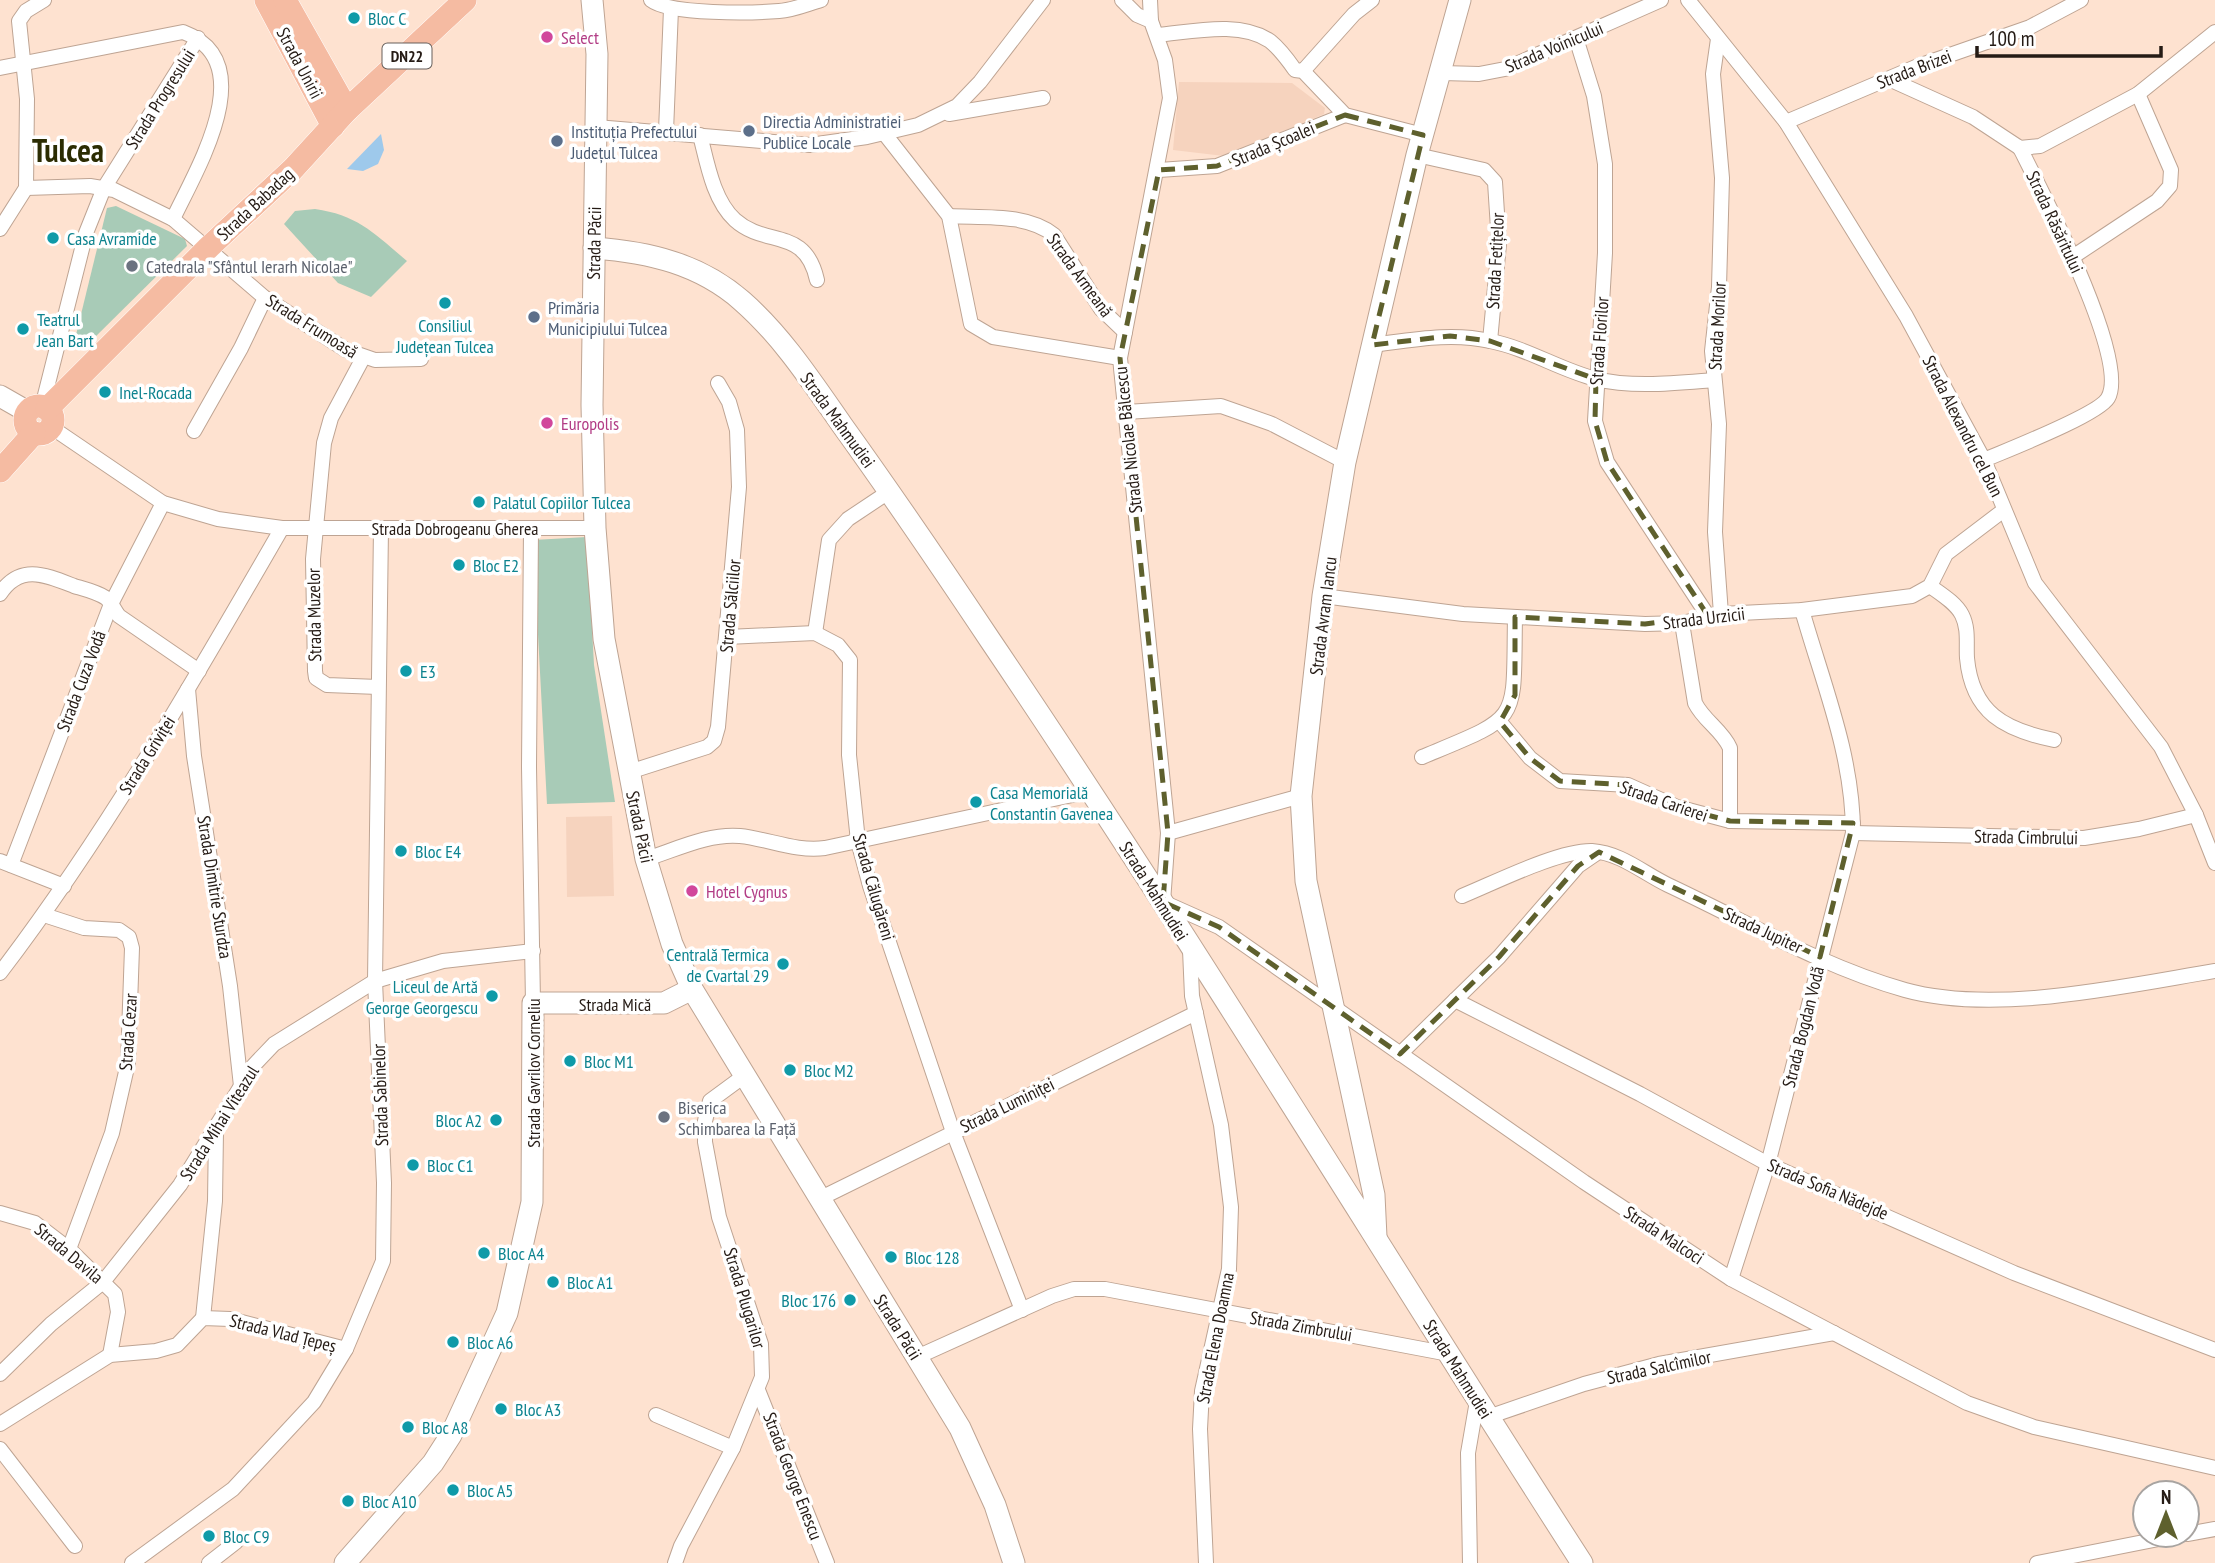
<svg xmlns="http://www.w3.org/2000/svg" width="2215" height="1563" viewBox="0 0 2215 1563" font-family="'PT Sans Narrow',sans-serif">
  <rect width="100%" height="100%" fill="#fee2d0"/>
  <g fill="#f6d3be">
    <polygon points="1179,82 1292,83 1325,108 1324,114 1224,156 1173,150"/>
    <polygon points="612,816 614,896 567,897 566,817"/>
  </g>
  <g fill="#a8cbb7">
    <polygon points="116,206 185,239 187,246 84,348 74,343 107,208"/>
    <path d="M315,209c43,6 60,25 92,52l-36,36 -33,-14 -54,-59 11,-13z"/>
    <polygon points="587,537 594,665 615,802 547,804 533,540"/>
  </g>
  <polygon fill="#9ec9eb" points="381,134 384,150 378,164 363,171 347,169"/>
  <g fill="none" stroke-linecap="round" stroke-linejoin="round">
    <g stroke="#bea493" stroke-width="16">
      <g id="street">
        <path d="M651,0c19,15 103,13 128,11 15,-1 28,-7 42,-11"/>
        <polyline points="1122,0 1137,15 1151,21 1165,60 1170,98 1120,358 1168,833 1163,902 1219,927 1584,1182 1731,1279 1967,1403 2034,1427 2215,1468"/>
        <polyline points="1150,0 1151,21"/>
        <polyline points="1688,0 1786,122 1906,316 1984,460 2035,583 2161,747 2196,815 2215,863"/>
        <path d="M1157,35c34,-3 83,-15 113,6 10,8 18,19 25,29l8,1 42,44 78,20"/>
        <polyline points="1576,38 1594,96 1605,164 1605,253 1595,421 1607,462 1708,616"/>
        <polyline points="1718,39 1713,74 1722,178 1719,287 1712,351 1719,424 1715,532 1721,614"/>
        <path d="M0,68l183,-36c80,30 13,138 -10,187"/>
        <polyline points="1303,71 1354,14 1372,0"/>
        <polyline points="1442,73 1479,74 1505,69 1661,0"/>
        <polyline points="1889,79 1973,117 2020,148 2040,146 2138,94 2215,32"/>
        <polyline points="949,114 1043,98"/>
        <polyline points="1786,122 1918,66 2030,27 2081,0"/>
        <polyline points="596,127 810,145 867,137 918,125 957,106 980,82 1043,0"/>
        <polyline points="666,131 671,9"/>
        <polyline points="884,133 949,216 971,324 993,337 1120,358"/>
        <path d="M700,135c7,27 13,65 35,85 31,28 70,6 82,60"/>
        <polyline points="1417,155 1484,170 1495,182 1499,244 1490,341"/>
        <polyline points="1159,170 1217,166 1345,115"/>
        <polyline points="26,188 90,186 114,190 173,219 265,298 346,350 375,360 421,359"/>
        <path d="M949,216c34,2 77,-3 105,19l47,74 24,23"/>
        <polyline points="0,229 26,188 27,99 19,21 26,11 44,0"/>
        <polyline points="2074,256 2157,201 2170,186 2171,170 2138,94"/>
        <path d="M1372,345c40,-5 79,-13 118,-4 37,7 70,29 106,38 37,9 80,4 118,1"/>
        <polyline points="363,358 331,418 324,443 313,559 315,671 316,678 327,685 378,687"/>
        <polyline points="42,407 86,233 104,188 198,38"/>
        <polyline points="1126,412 1221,406 1272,424 1345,462"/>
        <polyline points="51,427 163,503 218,519 282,528 595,528"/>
        <polyline points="194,431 241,348 265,298"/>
        <path d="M1984,460c23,-10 114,-45 124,-62 22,-38 -68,-210 -88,-250"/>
        <polyline points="531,529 529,767 533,1003"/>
        <path d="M1930,586c11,8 26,17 32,29 7,14 4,29 5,43 5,55 38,72 87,82"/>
        <path d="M0,594c20,-31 46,-19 74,-8 10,3 23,6 32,12 6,5 8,12 13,18l80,55"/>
        <polyline points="1323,596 1463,614 1645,624 1682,623 1721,614 1802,610 1912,596 1930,586 1946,554 2004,510"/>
        <path d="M1682,623l13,80c9,18 27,27 35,45v73"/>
        <polyline points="815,633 829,540 848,519 890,491"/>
        <polyline points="727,637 815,633 838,645 850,660 849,755 858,841 870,886 953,1132 1022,1310"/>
        <polyline points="188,689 194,756 230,986 241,1086"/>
        <polyline points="1500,722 1530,758 1560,781 1628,785 1677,807 1730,821 1853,823"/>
        <path d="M1422,757c101,-42 91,-32 93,-140"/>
        <polyline points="629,772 707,747 714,741 718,727 739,487 737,430 729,402 718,383"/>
        <polyline points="1168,833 1301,796"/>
        <polyline points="1853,833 2084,838 2139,829 2196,815"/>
        <path d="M646,859c29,-9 63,-26 94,-23 29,3 56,16 85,12l266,-57"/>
        <polyline points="0,861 64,886"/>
        <polyline points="11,865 111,604 163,503"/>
        <path d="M1462,896c32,-13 97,-46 130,-45 29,2 51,22 76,34 77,36 155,82 237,105 90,25 219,-4 310,-19"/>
        <polyline points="44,915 84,928 119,930 129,937 132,948 128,1063 112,1133 69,1249"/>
        <polyline points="1190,950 1192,996 1221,1125 1231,1207 1229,1269 1202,1391 1200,1429 1206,1563"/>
        <path d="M0,973c106,-139 194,-293 282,-445"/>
        <polyline points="1455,1000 1640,1094 1768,1164 2014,1273 2215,1350"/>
        <polyline points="1400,1054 1499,957 1578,866 1597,853"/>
        <polyline points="819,1199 1196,1013"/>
        <polyline points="0,1213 35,1223 69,1249 115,1294 118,1312 110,1355"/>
        <path d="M1731,1279l37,-115 85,-331c0,-78 -30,-149 -51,-223"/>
        <polyline points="203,1318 215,1201 216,1131"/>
        <polyline points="917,1357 1052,1296 1074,1289 1105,1289 1449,1354"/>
        <polyline points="0,1374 51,1324 103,1282 180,1185 254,1065 274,1044 375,981 443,961 533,951"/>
        <polyline points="758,1390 827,1563"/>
        <polyline points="656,1415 733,1448"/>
        <polyline points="1488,1417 1584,1384 1659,1364 1834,1333"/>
        <polyline points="0,1424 110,1355 156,1351 177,1345 203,1318 230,1319 346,1349"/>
        <polyline points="0,1449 75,1546"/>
        <polyline points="2187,1534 2215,1529"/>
        <polyline points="132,1563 233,1489 314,1402 346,1349 383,1261 384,1183 375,981 381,528"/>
        <polyline points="209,1563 236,1542"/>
        <polyline points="675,1563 681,1546 733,1448 762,1377 761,1344 719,1217 705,1142 705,1121 710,1101 744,1076"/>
        <polyline points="1470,1563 1468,1453 1477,1401"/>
        <polyline points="2037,1563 2179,1535"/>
      </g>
    </g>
    <g stroke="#bea493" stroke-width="23">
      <g id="secondary">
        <polyline points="592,0 597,54 592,405 595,528 604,639 646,859 672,944 692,989 960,1428 995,1505 1014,1563"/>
        <path d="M594,248c55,4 106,16 148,53 40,35 70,81 100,124 51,71 100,143 148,215 205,303 394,616 592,923"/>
        <polyline points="0,396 28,412"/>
        <polyline points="1376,1237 1374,1195 1306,881 1301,796 1323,596 1345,462 1417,155 1460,0"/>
        <polyline points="345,1563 433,1463 451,1435 507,1313 532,1202 533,1003 664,1003 692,989"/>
      </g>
    </g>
    <g stroke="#fff" stroke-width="24">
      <g id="primary">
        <polyline points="266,0 333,126"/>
        <polyline points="285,0 347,110"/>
        <circle cx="39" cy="420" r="14"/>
        <polyline points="47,409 208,248 293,169 347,110 465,0"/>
        <polyline points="0,471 34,433"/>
      </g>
    </g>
    <use href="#street" stroke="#fff" stroke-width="14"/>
    <use href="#secondary" stroke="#fff" stroke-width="21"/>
    <use href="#primary" stroke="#f5bba2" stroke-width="23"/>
  </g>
  <path fill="none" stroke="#5e602d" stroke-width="5" stroke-dasharray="14 9" stroke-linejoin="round" d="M1345,115l78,20 -51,210 78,-9 40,5 106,38 -1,42 12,41 101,154 -63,8 -130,-7v78l-15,27 30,36 30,23 68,4 49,22 53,14 123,2 -33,134 -221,-105 -21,14 -79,91 -99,97 -181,-127 -56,-25 5,-69 -48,-475 39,-188 58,-4z"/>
  <g fill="#0f9aa8" stroke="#fff" stroke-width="2.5">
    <circle cx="354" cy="18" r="7"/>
    <circle cx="53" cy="238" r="7"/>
    <circle cx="445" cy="303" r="7"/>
    <circle cx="23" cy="329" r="7"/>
    <circle cx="105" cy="392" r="7"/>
    <circle cx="479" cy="502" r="7"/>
    <circle cx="459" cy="565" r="7"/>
    <circle cx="406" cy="671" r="7"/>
    <circle cx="976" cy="802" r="7"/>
    <circle cx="401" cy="851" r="7"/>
    <circle cx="783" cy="964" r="7"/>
    <circle cx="492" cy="996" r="7"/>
    <circle cx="570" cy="1061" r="7"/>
    <circle cx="790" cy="1070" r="7"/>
    <circle cx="496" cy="1120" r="7"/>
    <circle cx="413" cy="1165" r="7"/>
    <circle cx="484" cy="1253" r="7"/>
    <circle cx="891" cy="1257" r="7"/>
    <circle cx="553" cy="1282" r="7"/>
    <circle cx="850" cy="1300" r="7"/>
    <circle cx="453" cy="1342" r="7"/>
    <circle cx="501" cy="1409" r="7"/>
    <circle cx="408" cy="1427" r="7"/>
    <circle cx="453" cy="1490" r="7"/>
    <circle cx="348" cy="1501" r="7"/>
    <circle cx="209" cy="1536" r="7"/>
  </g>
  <g fill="#d1479c" stroke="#fff" stroke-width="2.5">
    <circle cx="547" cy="37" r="7"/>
    <circle cx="547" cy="423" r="7"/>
    <circle cx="692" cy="891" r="7"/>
  </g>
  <g fill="#5c6f8a" stroke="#fff" stroke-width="2.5">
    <circle cx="749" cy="131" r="7"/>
    <circle cx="557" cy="141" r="7"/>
    <circle cx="534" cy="317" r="7"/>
  </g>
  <g fill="#6b7280" stroke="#fff" stroke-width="2.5">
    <circle cx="132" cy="266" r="7"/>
    <circle cx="664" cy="1117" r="7"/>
  </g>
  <g text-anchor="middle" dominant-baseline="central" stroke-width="7" stroke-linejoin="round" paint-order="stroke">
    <rect fill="#fff" stroke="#665f5b" stroke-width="2" x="382.5" y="43.5" width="49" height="25" rx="5"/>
    <g font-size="16" font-weight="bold" fill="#251b15">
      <text x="407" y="56">DN22</text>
    </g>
    <g font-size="18" fill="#0d838f" stroke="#fff" text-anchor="start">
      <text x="368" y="18">Bloc C</text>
      <text x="67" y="238">Casa Avramide</text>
      <text x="37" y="319">Teatrul<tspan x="37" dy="21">Jean Bart</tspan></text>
      <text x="445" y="325" text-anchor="middle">Consiliul<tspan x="445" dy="21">Județean Tulcea</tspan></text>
      <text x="119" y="392">Inel-Rocada</text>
      <text x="493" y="502">Palatul Copiilor Tulcea</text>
      <text x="473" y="565">Bloc E2</text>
      <text x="420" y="671">E3</text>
      <text x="990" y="792">Casa Memorială<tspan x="990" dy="21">Constantin Gavenea</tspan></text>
      <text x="415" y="851">Bloc E4</text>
      <text x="769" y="954" text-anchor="end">Centrală Termica<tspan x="769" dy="21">de Cvartal 29</tspan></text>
      <text x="478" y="986" text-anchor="end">Liceul de Artă<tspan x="478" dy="21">George Georgescu</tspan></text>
      <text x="584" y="1061">Bloc M1</text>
      <text x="804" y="1070">Bloc M2</text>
      <text x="482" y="1120" text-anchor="end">Bloc A2</text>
      <text x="427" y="1165">Bloc C1</text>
      <text x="498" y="1253">Bloc A4</text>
      <text x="905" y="1257">Bloc 128</text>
      <text x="567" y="1282">Bloc A1</text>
      <text x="836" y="1300" text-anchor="end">Bloc 176</text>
      <text x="467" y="1342">Bloc A6</text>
      <text x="515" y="1409">Bloc A3</text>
      <text x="422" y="1427">Bloc A8</text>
      <text x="467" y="1490">Bloc A5</text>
      <text x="362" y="1501">Bloc A10</text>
      <text x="223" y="1536">Bloc C9</text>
    </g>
    <g font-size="18" fill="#b23c85" stroke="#fff" text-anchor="start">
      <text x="561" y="37">Select</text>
      <text x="561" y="423">Europolis</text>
      <text x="706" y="891">Hotel Cygnus</text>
    </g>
    <g font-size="18" fill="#251b15" stroke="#fff">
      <text transform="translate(1554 47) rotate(-23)">Strada Voinicului</text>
      <text transform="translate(300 63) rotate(62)">Strada Unirii</text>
      <text transform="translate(1914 69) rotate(-21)">Strada Brizei</text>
      <text transform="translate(160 99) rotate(-58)">Strada Progresului</text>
      <text transform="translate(1273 144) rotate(-23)">Strada Școalei</text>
      <text transform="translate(255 204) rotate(-43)">Strada Babadag</text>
      <text transform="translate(2055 222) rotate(65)">Strada Răsăritului</text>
      <text transform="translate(594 243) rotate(-89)">Strada Păcii</text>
      <text transform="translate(1495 261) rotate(-87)">Strada Fetițelor</text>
      <text transform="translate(1080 275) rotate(54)">Strada Armeană</text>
      <text transform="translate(312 326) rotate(32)">Strada Frumoasă</text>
      <text transform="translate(1717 326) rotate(-87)">Strada Morilor</text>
      <text transform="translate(1599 341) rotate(-86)">Strada Florilor</text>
      <text transform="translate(838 420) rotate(54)">Strada Mahmudiei</text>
      <text transform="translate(1963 426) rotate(63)">Strada Alexandru cel Bun</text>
      <text transform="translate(1128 440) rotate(-96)">Strada Nicolae Bălcescu</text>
      <text x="455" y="528">Strada Dobrogeanu Gherea</text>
      <text transform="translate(730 606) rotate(-85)">Strada Sălciilor</text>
      <text transform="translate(314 615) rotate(-91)">Strada Muzelor</text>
      <text transform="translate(1323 616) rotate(-83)">Strada Avram Iancu</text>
      <text transform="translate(1704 618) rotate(-7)">Strada Urzicii</text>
      <text transform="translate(81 681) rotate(-69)">Strada Cuza Vodă</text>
      <text transform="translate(147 755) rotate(-58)">Strada Griviței</text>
      <text transform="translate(1664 801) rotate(19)">Strada Carierei</text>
      <text transform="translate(640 827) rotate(78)">Strada Păcii</text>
      <text transform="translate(2026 837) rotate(1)">Strada Cimbrului</text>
      <text transform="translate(215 887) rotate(81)">Strada Dimitrie Sturdza</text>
      <text transform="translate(874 887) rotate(74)">Strada Călugăreni</text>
      <text transform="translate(1154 891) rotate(58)">Strada Mahmudiei</text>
      <text transform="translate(1763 930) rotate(25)">Strada Jupiter</text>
      <text x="615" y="1004">Strada Mică</text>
      <text transform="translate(1803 1027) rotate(-76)">Strada Bogdan Vodă</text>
      <text transform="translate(128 1032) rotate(-86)">Strada Cezar</text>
      <text transform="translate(533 1073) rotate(-90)">Strada Gavrilov Corneliu</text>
      <text transform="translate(380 1095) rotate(-92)">Strada Sabinelor</text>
      <text transform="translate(1007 1105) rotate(-26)">Strada Luminiței</text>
      <text transform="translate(219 1123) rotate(-58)">Strada Mihai Viteazul</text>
      <text transform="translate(1828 1189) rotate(23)">Strada Sofia Nădejde</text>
      <text transform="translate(1664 1235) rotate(33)">Strada Malcoci</text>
      <text transform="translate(69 1253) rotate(40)">Strada Davila</text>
      <text transform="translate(745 1298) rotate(73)">Strada Plugarilor</text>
      <text transform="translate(1301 1326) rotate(10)">Strada Zimbrului</text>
      <text transform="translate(898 1327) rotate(58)">Strada Păcii</text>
      <text transform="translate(283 1333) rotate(14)">Strada Vlad Țepeș</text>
      <text transform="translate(1215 1338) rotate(-79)">Strada Elena Doamna</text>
      <text transform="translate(1659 1367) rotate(-12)">Strada Salcîmilor</text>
      <text transform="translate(1458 1369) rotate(58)">Strada Mahmudiei</text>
      <text transform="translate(793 1476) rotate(69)">Strada George Enescu</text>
    </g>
    <g font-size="18" fill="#4e5e75" stroke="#fff" text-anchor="start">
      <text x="763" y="121">Directia Administratiei<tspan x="763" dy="21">Publice Locale</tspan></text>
      <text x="571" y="131">Instituția Prefectului<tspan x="571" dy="21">Județul Tulcea</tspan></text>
      <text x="548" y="307">Primăria<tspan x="548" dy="21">Municipiului Tulcea</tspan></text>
    </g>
    <g font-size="18" fill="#5b616d" stroke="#fff" text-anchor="start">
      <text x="146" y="266">Catedrala "Sfântul Ierarh Nicolae"</text>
      <text x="678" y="1107">Biserica<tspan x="678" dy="21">Schimbarea la Față</tspan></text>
    </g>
    <g font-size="32" font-weight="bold" fill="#2b2c02" stroke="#fff">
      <text x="68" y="150">Tulcea</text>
    </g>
  </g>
  <g transform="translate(2166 1514)"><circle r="33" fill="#ffffff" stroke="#a8a4a1" stroke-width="2"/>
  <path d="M0-5L12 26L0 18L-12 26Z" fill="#5e602d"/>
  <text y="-10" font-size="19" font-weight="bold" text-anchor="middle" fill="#251b15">N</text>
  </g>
  <path d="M1977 46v10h184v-10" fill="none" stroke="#251b15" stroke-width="3.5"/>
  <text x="1988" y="46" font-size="21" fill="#251b15" stroke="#ffffff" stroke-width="5" paint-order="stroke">100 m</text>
</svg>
